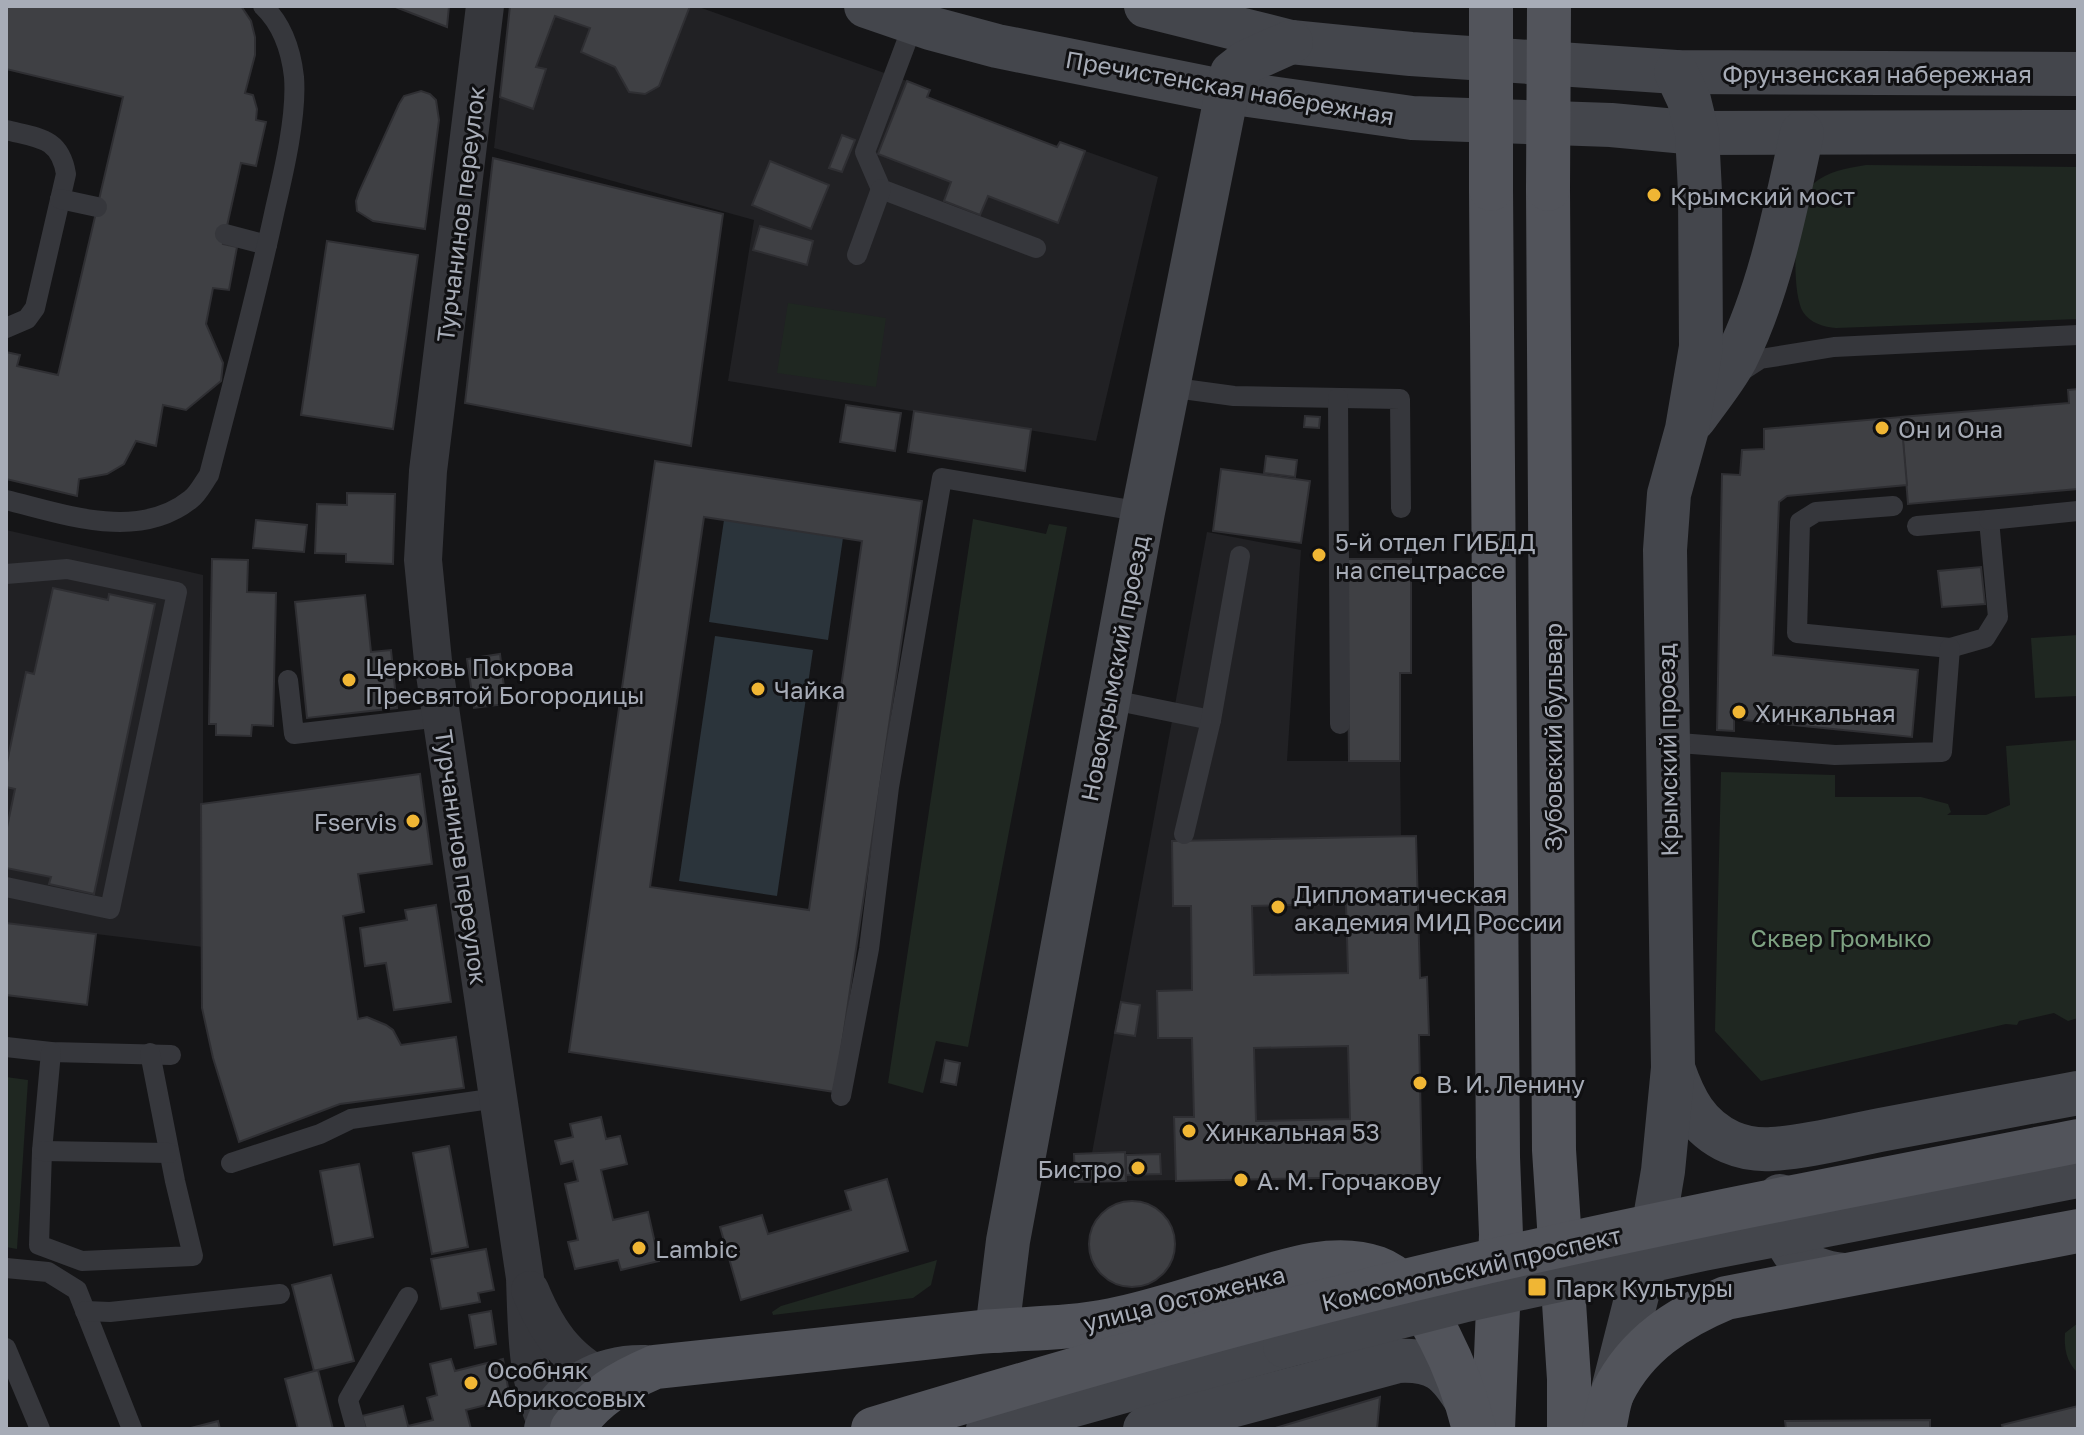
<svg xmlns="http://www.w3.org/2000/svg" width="2084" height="1435" viewBox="0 0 2084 1435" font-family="'Golos Text',sans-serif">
  <rect width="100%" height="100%" fill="#151517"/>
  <g fill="#212124">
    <polygon points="510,6 696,6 907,81 930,90 928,97 1057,147 1060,142 1158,177 1096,441 728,381 754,220 494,148"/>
    <polygon points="6,530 203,575 203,947 6,923"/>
    <polygon points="1207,532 1301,550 1287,761 1400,761 1401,835 1416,836 1420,977 1427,977 1429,1035 1419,1036 1422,1176 1126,1181 1126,1175 1160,1154 1092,1153"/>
  </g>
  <g fill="#1f2721">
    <path d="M1866,165l212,2v152l-242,9c-12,-1 -26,-5 -33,-16 -13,-21 -9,-111 10,-128 15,-13 34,-16 53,-19z"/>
    <polygon points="788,303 886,318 876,387 777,373"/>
    <polygon points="973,519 1046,534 1049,524 1067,527 968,1047 936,1041 923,1093 888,1083"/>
    <polygon points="2078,635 2078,696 2035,698 2031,638"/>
    <polygon points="2078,740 2078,1018 2068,1021 2054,1013 2019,1021 2017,1025 2006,1024 1761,1081 1715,1031 1721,772 1835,775 1835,797 1921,797 1948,804 1951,812 1947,815 1986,815 2010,805 2006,746"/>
    <polygon points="6,1077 28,1080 17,1249 6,1247"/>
    <polygon points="937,1260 931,1285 913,1298 773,1315 772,1312 781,1306"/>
    <path d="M2078,1323v50c-12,-11 -14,-25 -13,-40z"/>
  </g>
  <g fill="#2b343b">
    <polygon points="724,520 843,538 828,640 709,622"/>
    <polygon points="715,636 813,650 777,896 679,881"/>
  </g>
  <g fill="#3f4044" stroke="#2f2f33" stroke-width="2" fill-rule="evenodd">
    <polygon points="6,6 241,6 251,21 255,37 255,55 245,93 253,95 257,109 256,120 266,122 256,166 241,163 223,244 237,247 229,290 213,288 206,324 223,363 221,381 186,410 163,405 156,446 136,441 124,464 107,474 79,479 77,496 6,479 6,352 20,355 17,366 58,375 123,97 6,69"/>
    <polygon points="393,6 449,6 447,27"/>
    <polygon points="510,6 690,6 659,86 645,94 629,92 615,67 581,52 590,28 555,16 536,67 546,69 533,109 500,97"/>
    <polygon points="907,81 930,90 927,97 1057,147 1060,142 1085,151 1058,223 988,196 980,215 944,201 951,182 878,154"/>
    <polygon points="421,91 430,94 436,100 439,120 425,229 373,221 357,211 356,201 359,192 399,104 404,96"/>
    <polygon points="842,135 855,140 842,172 829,168"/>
    <polygon points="493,158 723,214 691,446 465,403"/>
    <polygon points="770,161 829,185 811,229 752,205"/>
    <polygon points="760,226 813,241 807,265 753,250"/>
    <polygon points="327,241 418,255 393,429 301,415"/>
    <polygon points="2078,389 2078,489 1908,504 1901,417 2069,403 2068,390"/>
    <polygon points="846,405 901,413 895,451 840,442"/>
    <polygon points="914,411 1031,429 1025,471 908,452"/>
    <polygon points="1305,416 1320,417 1319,428 1304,427"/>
    <polygon points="1901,417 1907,485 1787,496 1779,502 1773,655 1918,670 1912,737 1734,719 1734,731 1717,730 1722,474 1740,475 1742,450 1764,449 1764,429"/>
    <polygon points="1266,456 1297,460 1295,477 1264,473"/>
    <path d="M655,461l267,40 -87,591 -266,-40zM704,517l158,24 -53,369 -159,-23z"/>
    <polygon points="1221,469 1310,481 1301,543 1213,531"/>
    <polygon points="347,493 395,494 393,564 346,562 346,554 315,553 317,504 347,505"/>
    <polygon points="256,520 307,525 304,552 253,548"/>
    <polygon points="212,559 248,560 247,592 276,593 273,726 252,725 251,736 216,735 216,724 209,724"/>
    <polygon points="1347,559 1411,559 1411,673 1400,673 1400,761 1349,761"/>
    <polygon points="1981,567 1985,604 1942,607 1938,571"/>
    <polygon points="53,588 108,600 109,594 155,604 94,894 49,884 51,877 6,868 6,832 15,789 6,787 6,767 26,672 34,674"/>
    <polygon points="365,595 371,652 391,650 397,708 307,718 295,602"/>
    <polygon points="500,654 506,704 474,708 467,659"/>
    <polygon points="420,774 432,864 358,874 364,912 343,916 358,1019 367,1017 386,1025 393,1030 401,1045 456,1037 464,1088 340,1104 239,1142 213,1058 202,1008 201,804"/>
    <path d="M1416,836l4,142 7,-1 2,58h-10l3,141 -246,5 -2,-64h20l-2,-79h-34l-1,-47 35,-1 -1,-84h-18l-1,-65zM1346,904l2,69 -94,2 -2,-69zM1348,1046l2,73 -94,2 -2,-73z"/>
    <polygon points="436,905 451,1002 394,1010 386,963 365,966 360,928 407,920 405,910"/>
    <polygon points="6,923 96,934 87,1005 6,995"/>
    <polygon points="1121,1002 1140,1005 1135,1036 1115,1033"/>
    <polygon points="945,1060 960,1063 956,1085 941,1082"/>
    <polygon points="601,1117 606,1139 620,1136 627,1164 601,1170 613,1220 648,1212 659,1261 621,1270 618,1260 575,1269 568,1242 578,1240 565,1184 578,1181 573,1161 561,1164 555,1141 573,1137 570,1124"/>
    <polygon points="449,1146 468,1247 432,1254 413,1153"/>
    <polygon points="1125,1152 1126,1181 1075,1182 1074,1154"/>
    <polygon points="1160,1154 1161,1174 1126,1175 1126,1155"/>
    <polygon points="359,1164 373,1237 334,1245 320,1171"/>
    <polygon points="887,1179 908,1251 741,1300 720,1227 762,1215 768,1234 851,1210 845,1191"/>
    <circle cx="1132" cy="1244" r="43"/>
    <polygon points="486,1249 494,1290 478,1293 480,1302 441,1309 431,1259"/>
    <polygon points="331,1275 354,1361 314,1371 292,1285"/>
    <polygon points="491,1311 496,1344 475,1348 469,1315"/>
    <polygon points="451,1359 455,1371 503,1359 510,1399 466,1410 471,1429 366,1429 362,1416 403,1406 408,1426 433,1420 427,1398 437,1395 430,1364"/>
    <polygon points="318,1370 333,1429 298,1429 285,1379"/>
    <polygon points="1380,1397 1377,1429 1272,1429"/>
    <polygon points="2078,1406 2078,1429 2003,1429 2002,1425"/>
    <polygon points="1930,1420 1930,1429 1786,1429 1785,1421"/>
    <polygon points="218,1421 220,1429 187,1429"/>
  </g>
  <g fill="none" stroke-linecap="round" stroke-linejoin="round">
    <g stroke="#36373c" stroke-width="20">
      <polyline points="914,22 865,152 881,189 1036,248"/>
      <path d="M6,130c32,8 54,7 60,44l-31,134 -8,11 -21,9"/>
      <polyline points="60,199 97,207"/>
      <polyline points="225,234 267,245"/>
      <polyline points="857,255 881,189"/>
      <polyline points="1740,372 1760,359 1834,347 2078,335"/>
      <polyline points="1168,387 1234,396 1400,399 1401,508"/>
      <polyline points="1338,398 1340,724"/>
      <path d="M6,500c58,14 132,42 185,-1 7,-5 13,-17 18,-24 23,-89 47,-177 66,-266 9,-38 22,-94 19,-132 -3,-27 -11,-52 -31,-71"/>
      <polyline points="1893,506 1816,512 1800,522 1797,633 1950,648 1985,638 1998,617 1989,520 1917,526"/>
      <polyline points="1989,520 2078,511"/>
      <polyline points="6,574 67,569 177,592 110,909 6,887"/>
      <polyline points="288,680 294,734 441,717"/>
      <polyline points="1108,699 1211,720"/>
      <polyline points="1666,742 1835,755 1942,752 1950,648"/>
      <polyline points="1184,834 1211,720 1240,556"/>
      <polyline points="6,1047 51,1052 171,1055"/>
      <polyline points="51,1052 42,1151 39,1245 82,1261 193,1256 175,1181 150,1053"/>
      <polyline points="841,1096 869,949 889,787 942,478 1143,512"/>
      <polyline points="42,1151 169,1153"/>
      <polyline points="231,1163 320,1134 351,1119 497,1098"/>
      <polyline points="6,1268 48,1272 77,1290 132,1429"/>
      <polyline points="85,1311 110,1312 280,1294"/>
      <polyline points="6,1348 40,1429"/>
      <polyline points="356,1429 348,1400 408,1297"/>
    </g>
    <g stroke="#36373c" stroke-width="38">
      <path d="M485,6l-57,465 -5,89 10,101 92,617c2,55 1,96 22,148"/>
      <path d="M530,1290c19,46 40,74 87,95"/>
    </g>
    <g stroke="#44464c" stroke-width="44">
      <polyline points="866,6 930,28 997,46 1227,92 1412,118 1611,125 1697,133 2078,132"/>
      <polyline points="1146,6 1291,42 1411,54 1676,72 2078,74"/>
      <path d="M1694,419c14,-20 31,-40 42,-61 34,-68 50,-152 66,-225"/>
      <path d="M1673,1068c11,32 24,59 57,74 14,6 27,8 42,7 36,-2 73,-12 108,-19 66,-12 132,-25 198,-37"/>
      <path d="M1780,1196c1,47 13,74 63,79"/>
      <polyline points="997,1331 1008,1241 1143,512 1227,92 1232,73 1246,62 1291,42"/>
      <polyline points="1612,1394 1652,1236 1663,1171 1673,1068 1665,550 1669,494 1687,429 1701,347 1700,192 1697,133 1689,100 1676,72"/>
      <path d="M546,1429c15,-43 56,-63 99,-62"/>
      <polyline points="988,1429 1285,1346"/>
      <path d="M1145,1429l253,-68c38,-2 50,10 69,41"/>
    </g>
    <g stroke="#52545b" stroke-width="44">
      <polyline points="1491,189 1498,1157 1501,1235 1493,1429"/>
      <polyline points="1548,189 1554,1150 1569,1379 1569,1429"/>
      <path d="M572,1429c22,-32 48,-47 83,-62 108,-11 217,-23 325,-35 44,-4 88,-3 132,-12 36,-7 71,-19 106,-29 49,-13 108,-41 159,-23 50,18 85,113 97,161"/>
      <path d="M1604,1429c3,-12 4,-26 9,-37 24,-48 65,-74 113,-94l352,-67"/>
    </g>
    <polyline stroke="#44464c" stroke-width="44" points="1285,1346 1466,1300 1703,1249 2078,1176"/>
    <g stroke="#52545b" stroke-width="44">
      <polyline points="1491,189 1491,6"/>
      <polyline points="1548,189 1549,6"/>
      <path d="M873,1429c193,-58 386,-114 583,-160 206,-48 414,-87 622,-128"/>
    </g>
  </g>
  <g fill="#f0b634" stroke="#101012" stroke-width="3">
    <circle cx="1654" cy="195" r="8"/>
    <circle cx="1882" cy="428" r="8"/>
    <circle cx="1319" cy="555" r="8"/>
    <circle cx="349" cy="680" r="8"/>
    <circle cx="758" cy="689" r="8"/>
    <circle cx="1739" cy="712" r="8"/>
    <circle cx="413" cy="821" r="8"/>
    <circle cx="1278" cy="907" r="8"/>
    <circle cx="1420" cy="1083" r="8"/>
    <circle cx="1189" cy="1131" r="8"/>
    <circle cx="1138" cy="1168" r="8"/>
    <circle cx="1241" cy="1180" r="8"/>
    <circle cx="639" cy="1248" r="8"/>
    <rect x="1527" y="1277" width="20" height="20" rx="4"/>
    <circle cx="471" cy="1383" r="8"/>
  </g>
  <g text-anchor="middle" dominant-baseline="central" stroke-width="6" stroke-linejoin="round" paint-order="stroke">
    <g font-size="24" fill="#a7acb7" stroke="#101012">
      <text x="1877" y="73">Фрунзенская набережная</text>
      <text transform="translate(1230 87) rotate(10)">Пречистенская набережная</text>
      <text transform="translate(460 214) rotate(-83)">Турчанинов переулок</text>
      <text transform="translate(1114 668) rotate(-79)">Новокрымский проезд</text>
      <text transform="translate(1552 737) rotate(-90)">Зубовский бульвар</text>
      <text transform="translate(1667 750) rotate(-91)">Крымский проезд</text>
      <text transform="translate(462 857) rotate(82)">Турчанинов переулок</text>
      <text transform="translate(1471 1268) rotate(-13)">Комсомольский проспект</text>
      <text transform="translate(1184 1298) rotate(-14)">улица Остоженка</text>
    </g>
    <g font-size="24" fill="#a7acb7" stroke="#101012" text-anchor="start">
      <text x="1670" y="195">Крымский мост</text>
      <text x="1898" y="428">Он и Она</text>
      <text x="1335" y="541">5-й отдел ГИБДД<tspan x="1335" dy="28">на спецтрассе</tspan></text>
      <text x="365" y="666">Церковь Покрова<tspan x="365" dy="28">Пресвятой Богородицы</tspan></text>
      <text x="774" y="689">Чайка</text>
      <text x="1755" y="712">Хинкальная</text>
      <text x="397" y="821" text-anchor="end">Fservis</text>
      <text x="1294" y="893">Дипломатическая<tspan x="1294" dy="28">академия МИД России</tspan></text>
      <text x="1436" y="1083">В. И. Ленину</text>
      <text x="1205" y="1131">Хинкальная 53</text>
      <text x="1122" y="1168" text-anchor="end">Бистро</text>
      <text x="1257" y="1180">А. М. Горчакову</text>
      <text x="655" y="1248">Lambic</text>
      <text x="1555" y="1287">Парк Культуры</text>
      <text x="487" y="1369">Особняк<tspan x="487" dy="28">Абрикосовых</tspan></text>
    </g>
    <g font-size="24" fill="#7ea282" stroke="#101012">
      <text x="1841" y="937">Сквер Громыко</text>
    </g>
  </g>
  <rect width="2084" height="1435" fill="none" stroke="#a7acb7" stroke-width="16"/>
</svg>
